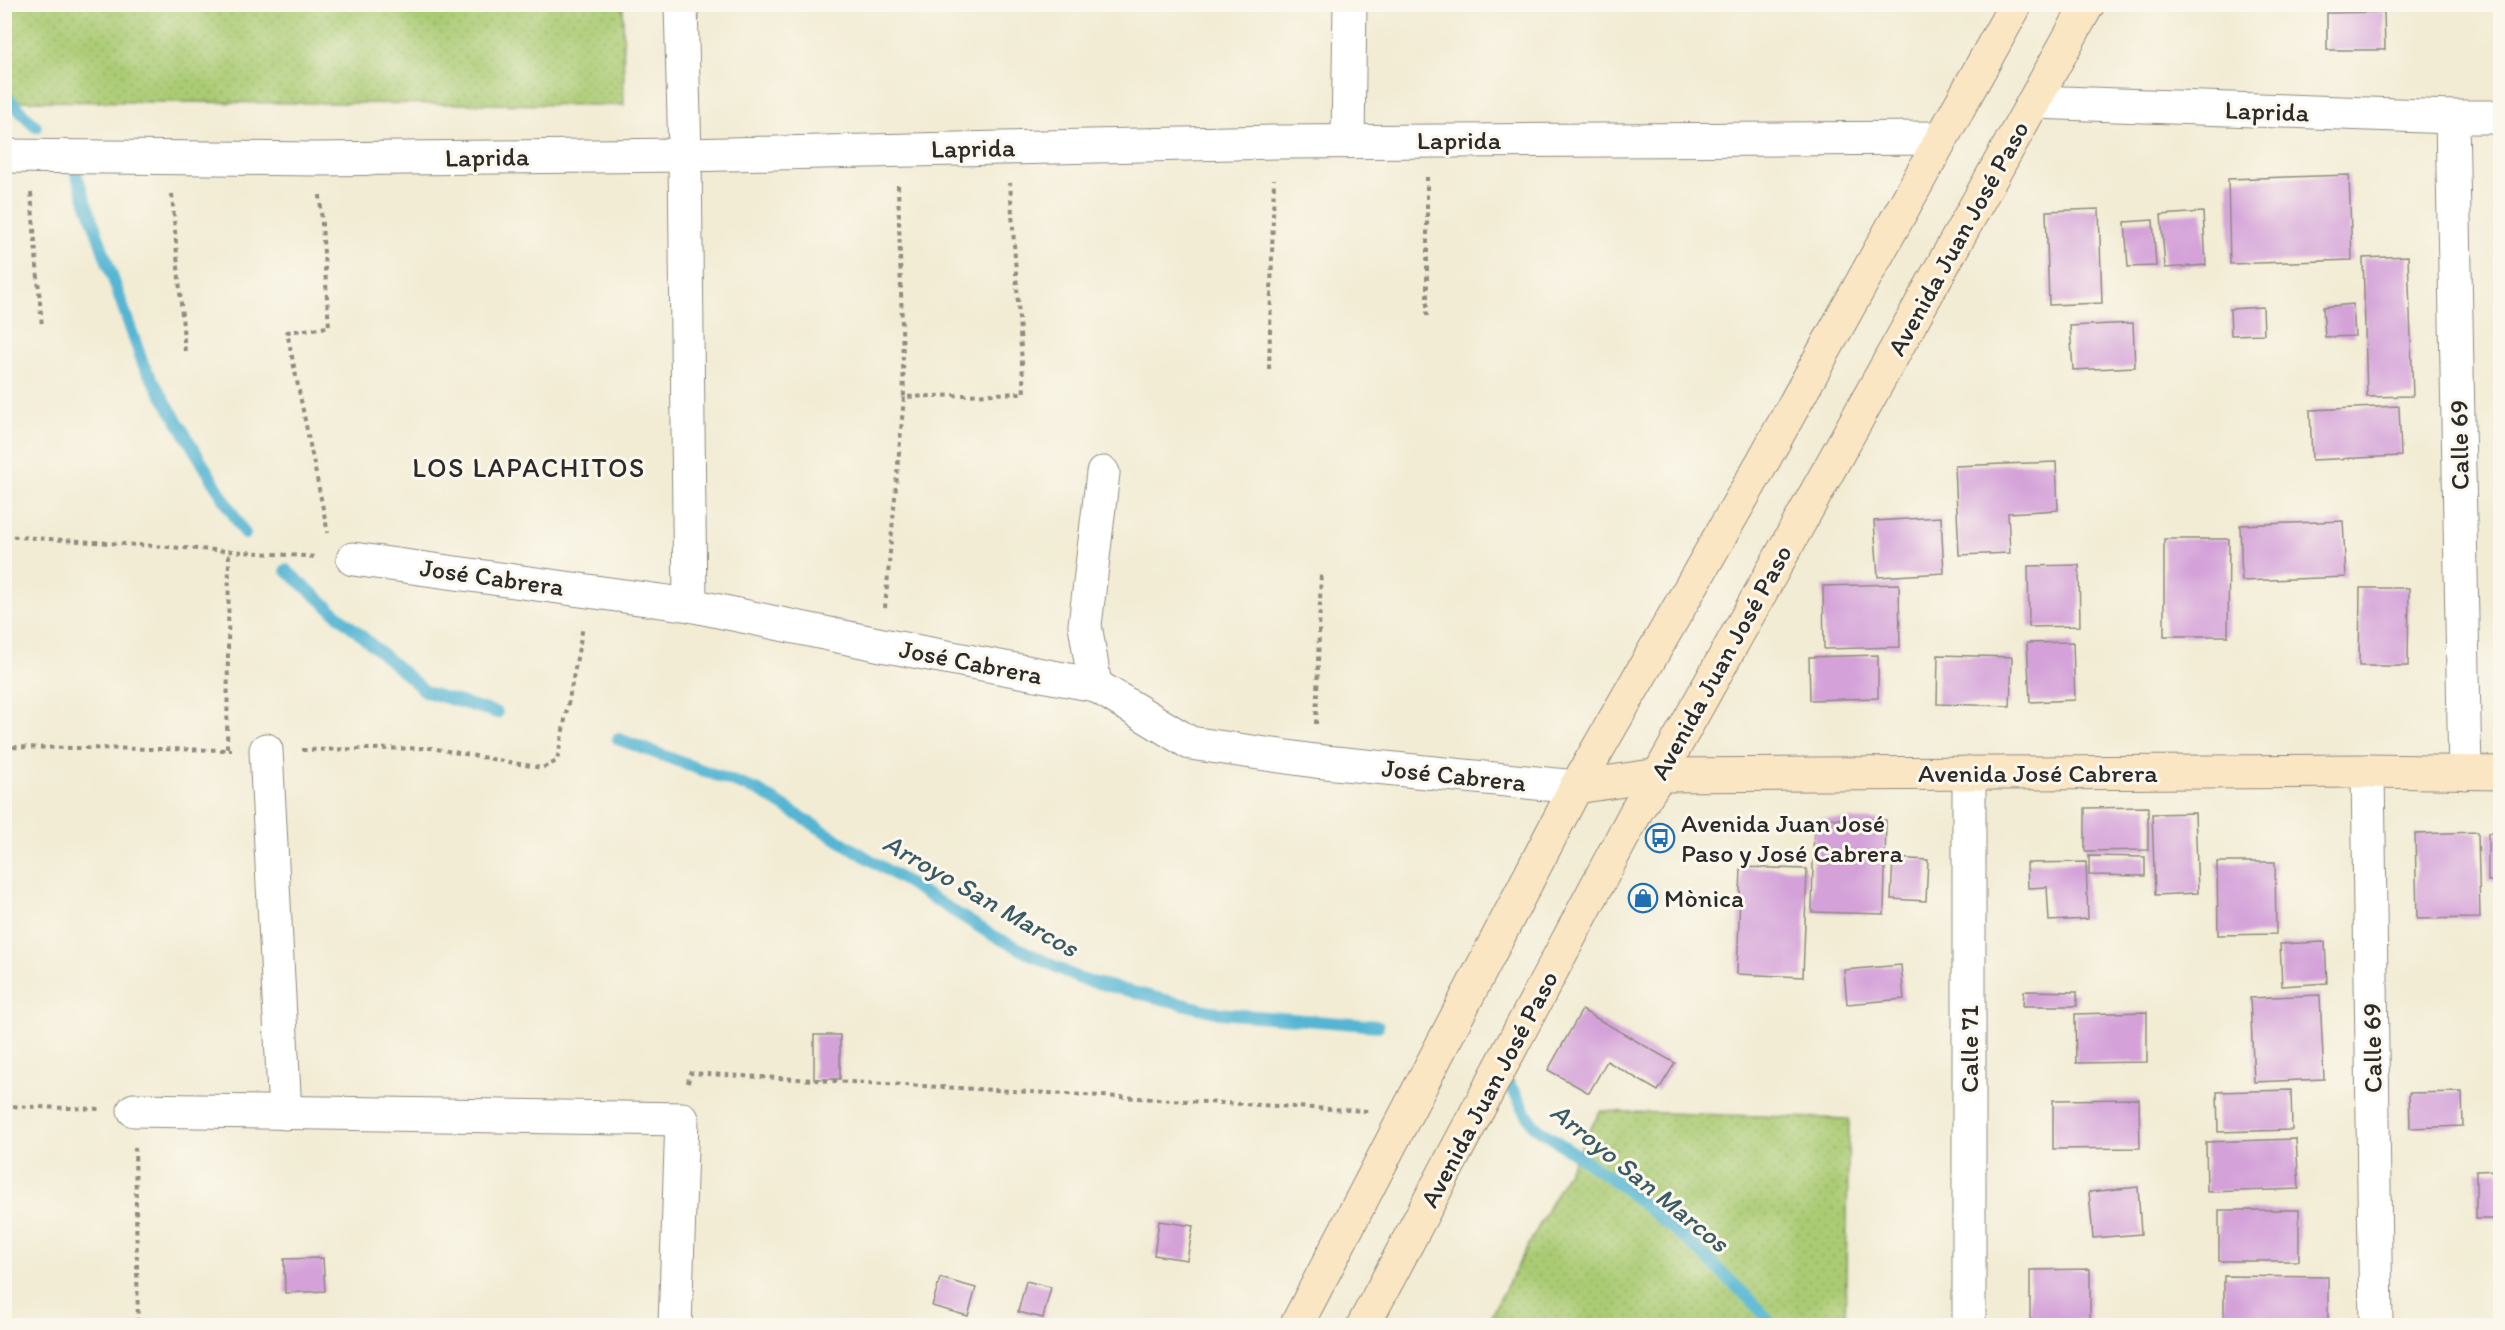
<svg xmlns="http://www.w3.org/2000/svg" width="2505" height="1330" viewBox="0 0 2505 1330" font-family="Itim,sans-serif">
  <defs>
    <pattern id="grass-dots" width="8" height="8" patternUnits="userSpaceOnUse" patternTransform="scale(1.5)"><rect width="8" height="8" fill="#aacb73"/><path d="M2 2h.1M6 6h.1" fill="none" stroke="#92ae64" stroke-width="1.8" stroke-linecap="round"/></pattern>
  </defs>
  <rect width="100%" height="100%" fill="#fbf7ec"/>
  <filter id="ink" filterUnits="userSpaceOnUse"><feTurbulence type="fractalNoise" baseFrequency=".0167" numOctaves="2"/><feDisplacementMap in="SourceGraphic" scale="12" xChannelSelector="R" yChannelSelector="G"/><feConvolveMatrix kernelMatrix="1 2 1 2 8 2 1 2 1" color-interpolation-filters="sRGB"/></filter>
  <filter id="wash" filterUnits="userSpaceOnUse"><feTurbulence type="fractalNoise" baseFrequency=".008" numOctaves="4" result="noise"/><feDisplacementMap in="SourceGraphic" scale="24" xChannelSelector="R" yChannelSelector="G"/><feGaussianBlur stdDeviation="1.35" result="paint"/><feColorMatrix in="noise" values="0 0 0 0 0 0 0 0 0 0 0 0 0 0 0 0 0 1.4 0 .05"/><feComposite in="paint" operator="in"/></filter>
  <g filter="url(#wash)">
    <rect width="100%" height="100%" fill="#f2ecd4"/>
    <g fill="url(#grass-dots)" stroke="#6a7b4f" stroke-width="1.5">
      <polygon points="5,4 623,5 624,105 5,101"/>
      <polygon points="1600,1111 1849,1119 1845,1325 1486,1325"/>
    </g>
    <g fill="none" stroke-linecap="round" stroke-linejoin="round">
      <g stroke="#55b5d3" stroke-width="12">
        <polyline points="4,94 36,127"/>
        <polyline points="76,173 143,364 245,534"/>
        <polyline points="286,570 426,692 497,713"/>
        <polyline points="618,739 759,791 992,935 1080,979 1219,1013 1378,1026"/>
        <polyline points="1510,1085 1534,1126 1612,1179 1688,1241 1752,1301 1773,1326"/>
      </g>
    </g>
    <g id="blocks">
      <g fill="#d4a2d9">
        <polygon points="2384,12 2385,50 2327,50 2327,13"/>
        <polygon points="2349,175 2352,260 2230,264 2228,179"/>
        <polygon points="2099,209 2102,303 2049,305 2046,211"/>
        <polygon points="2203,212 2206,265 2165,268 2161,215"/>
        <polygon points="2153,220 2156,266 2128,267 2125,222"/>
        <polygon points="2408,256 2413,396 2367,397 2363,258"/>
        <polygon points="2353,304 2355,336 2325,337 2323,307"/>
        <polygon points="2263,307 2264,334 2231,335 2230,309"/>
        <polygon points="2133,323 2135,367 2073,370 2070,326"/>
        <polygon points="2399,406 2401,456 2312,460 2310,410"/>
        <polygon points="2056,462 2058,510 2008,513 2010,553 1959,555 1955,466"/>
        <polygon points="1941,517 1944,573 1878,577 1874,521"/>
        <polygon points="2343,521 2346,577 2242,581 2240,525"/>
        <polygon points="2164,539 2229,539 2228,636 2164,636"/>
        <polygon points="2079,565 2080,626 2029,627 2028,566"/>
        <polygon points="1899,584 1900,647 1824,649 1823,586"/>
        <polygon points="2360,588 2409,588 2408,666 2359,666"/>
        <polygon points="2073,642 2075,700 2030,702 2027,643"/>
        <polygon points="1878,655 1878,698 1810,700 1809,657"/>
        <polygon points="1938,655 2012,657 2010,706 1937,704"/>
        <polygon points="2148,807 2148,850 2085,851 2085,808"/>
        <polygon points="2195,813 2198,893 2155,895 2152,814"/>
        <polygon points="1814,818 1886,820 1884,914 1812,912"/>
        <polygon points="2478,832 2480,918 2417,919 2415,834"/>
        <rect x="2488" y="833" width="12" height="48"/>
        <polygon points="2089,856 2145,857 2145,876 2089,875"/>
        <polygon points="1893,858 1928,860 1926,901 1891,899"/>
        <polygon points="2086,862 2088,919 2049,921 2047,887 2028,888 2027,863"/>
        <polygon points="2217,862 2275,862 2276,934 2218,935"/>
        <polygon points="1741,867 1807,869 1803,977 1737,974"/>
        <polygon points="2325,942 2327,983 2282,986 2280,944"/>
        <polygon points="1901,965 1904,999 1847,1004 1844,970"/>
        <polygon points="2024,991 2077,992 2077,1006 2023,1006"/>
        <polygon points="2320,995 2324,1079 2254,1082 2250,998"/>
        <polygon points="1582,1010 1675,1063 1658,1091 1607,1061 1589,1093 1548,1070"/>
        <polygon points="2147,1012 2147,1062 2076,1063 2075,1014"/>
        <rect x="814" y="1035" width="26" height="44"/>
        <polygon points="2291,1090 2292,1130 2218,1132 2217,1092"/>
        <polygon points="2462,1092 2463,1126 2410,1128 2409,1093"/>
        <polygon points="2139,1099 2140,1148 2053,1149 2053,1100"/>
        <polygon points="2296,1139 2299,1189 2207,1192 2206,1142"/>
        <polygon points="2500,1170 2500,1219 2476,1219 2476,1171"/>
        <polygon points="2138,1187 2141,1234 2093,1238 2089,1192"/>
        <rect x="2219" y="1210" width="80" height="51"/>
        <polygon points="1159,1221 1193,1226 1187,1260 1154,1255"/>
        <polygon points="323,1258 325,1291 285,1293 284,1259"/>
        <polygon points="2090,1269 2090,1320 2030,1320 2030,1270"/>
        <polygon points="2224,1276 2328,1277 2328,1326 2224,1326"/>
        <polygon points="940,1278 976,1288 968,1316 932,1306"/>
        <polygon points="1026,1281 1051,1287 1043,1318 1018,1312"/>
      </g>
    </g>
  </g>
  <g filter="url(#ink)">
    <use href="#blocks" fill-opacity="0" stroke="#8e8c80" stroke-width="1.5"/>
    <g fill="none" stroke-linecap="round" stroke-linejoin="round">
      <g stroke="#8e8c80" stroke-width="35">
        <g id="street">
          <polyline points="681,4 685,155 690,605"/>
          <polyline points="2034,102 2452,117 2500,117"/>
          <polyline points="2452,117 2465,773"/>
          <polyline points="1348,141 1350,4"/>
          <polyline points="4,156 317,159 685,155 1276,142 1942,138"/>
          <polyline points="353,559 690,605 882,645 1095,685 1190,743 1315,761 1576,787"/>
          <polyline points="1095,685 1085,625 1103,473"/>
          <polyline points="266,750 285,1113"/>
          <polyline points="2368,771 2376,1326"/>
          <polyline points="1969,773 1969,1326"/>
          <polyline points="134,1110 682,1119 675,1326"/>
        </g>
      </g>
      <g stroke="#8e8c80" stroke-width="35">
        <g id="secondary">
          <polyline points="1576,787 1659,775 2368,771 2500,773"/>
          <polyline points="1296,1326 1576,787 1762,463 2016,4"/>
          <polyline points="1363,1326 1637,810 1659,775 2088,4"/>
        </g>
      </g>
      <g stroke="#8e8c80" stroke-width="4" stroke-dasharray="4.5 4.5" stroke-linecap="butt">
        <polyline points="898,185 904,397"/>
        <polyline points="31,193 42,327"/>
        <polyline points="172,194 185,352"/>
        <polyline points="320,195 329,327 287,332 328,533"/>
        <polyline points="1427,316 1427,177"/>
        <polyline points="1269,369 1274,179"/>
        <polyline points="4,536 318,557"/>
        <polyline points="885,608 904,397 1024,393 1010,183"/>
        <polyline points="1316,724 1321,572"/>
        <polyline points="4,747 232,750"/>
        <polyline points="227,748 229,551"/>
        <polyline points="302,750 431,748 542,768 557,761 583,627"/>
        <polyline points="688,1083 690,1073 1368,1111"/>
        <polyline points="4,1106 100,1109"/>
        <polyline points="135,1147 138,1326"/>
      </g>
      <use href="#street" stroke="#fff" stroke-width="33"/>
      <use href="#secondary" stroke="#fbe6c4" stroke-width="33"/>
    </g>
  </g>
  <defs>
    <g id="bus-ring" transform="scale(1.5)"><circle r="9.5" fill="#fbf7ec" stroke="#1f6fb2" stroke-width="1.5"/><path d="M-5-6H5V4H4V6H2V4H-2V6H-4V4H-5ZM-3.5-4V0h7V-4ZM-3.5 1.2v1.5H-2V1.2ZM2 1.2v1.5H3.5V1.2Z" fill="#1f6fb2"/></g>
    <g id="shop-ring" transform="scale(1.5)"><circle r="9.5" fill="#fbf7ec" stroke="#1f6fb2" stroke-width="1.5"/><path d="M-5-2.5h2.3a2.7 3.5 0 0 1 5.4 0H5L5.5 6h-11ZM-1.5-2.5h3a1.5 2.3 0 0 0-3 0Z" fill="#1f6fb2"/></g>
  </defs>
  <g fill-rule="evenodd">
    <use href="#bus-ring" x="1660" y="838"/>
    <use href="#shop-ring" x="1643" y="898"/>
  </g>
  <g text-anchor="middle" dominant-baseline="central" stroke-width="6" stroke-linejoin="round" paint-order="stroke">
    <g font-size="26" fill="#2b2b2b" stroke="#fbf7ec">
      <text transform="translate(2267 111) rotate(2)">Laprida</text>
      <text x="1459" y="140">Laprida</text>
      <text transform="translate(973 148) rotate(-1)">Laprida</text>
      <text transform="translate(487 157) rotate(-1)">Laprida</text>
      <text transform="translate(1958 238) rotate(-61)">Avenida Juan José Paso</text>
      <text transform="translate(2459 445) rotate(-91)">Calle 69</text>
      <text transform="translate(492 577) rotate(8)">José Cabrera</text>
      <text transform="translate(971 662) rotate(11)">José Cabrera</text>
      <text transform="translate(1721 662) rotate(-61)">Avenida Juan José Paso</text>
      <text x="2038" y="773">Avenida José Cabrera</text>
      <text transform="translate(1454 775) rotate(6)">José Cabrera</text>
      <text transform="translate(2372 1048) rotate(-91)">Calle 69</text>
      <text transform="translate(1969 1049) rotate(-90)">Calle 71</text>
      <text transform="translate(1489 1089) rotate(-62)">Avenida Juan José Paso</text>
    </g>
    <g font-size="26" fill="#2b2b2b" stroke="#fbf7ec" text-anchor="start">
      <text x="1681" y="823">Avenida Juan José<tspan x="1681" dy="30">Paso y José Cabrera</tspan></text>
      <text x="1664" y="898">Mònica</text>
    </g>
    <g font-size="27" letter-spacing="1.5" fill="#2b2b2b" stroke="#fbf7ec">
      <text x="529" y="467">LOS LAPACHITOS</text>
    </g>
    <g font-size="27" font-style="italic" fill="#3a5b66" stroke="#fbf7ec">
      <text transform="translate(981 895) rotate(30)">Arroyo San Marcos</text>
      <text transform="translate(1640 1177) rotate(39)">Arroyo San Marcos</text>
    </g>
  </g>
  <rect width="2505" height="1330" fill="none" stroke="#fbf7ec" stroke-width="24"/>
</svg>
